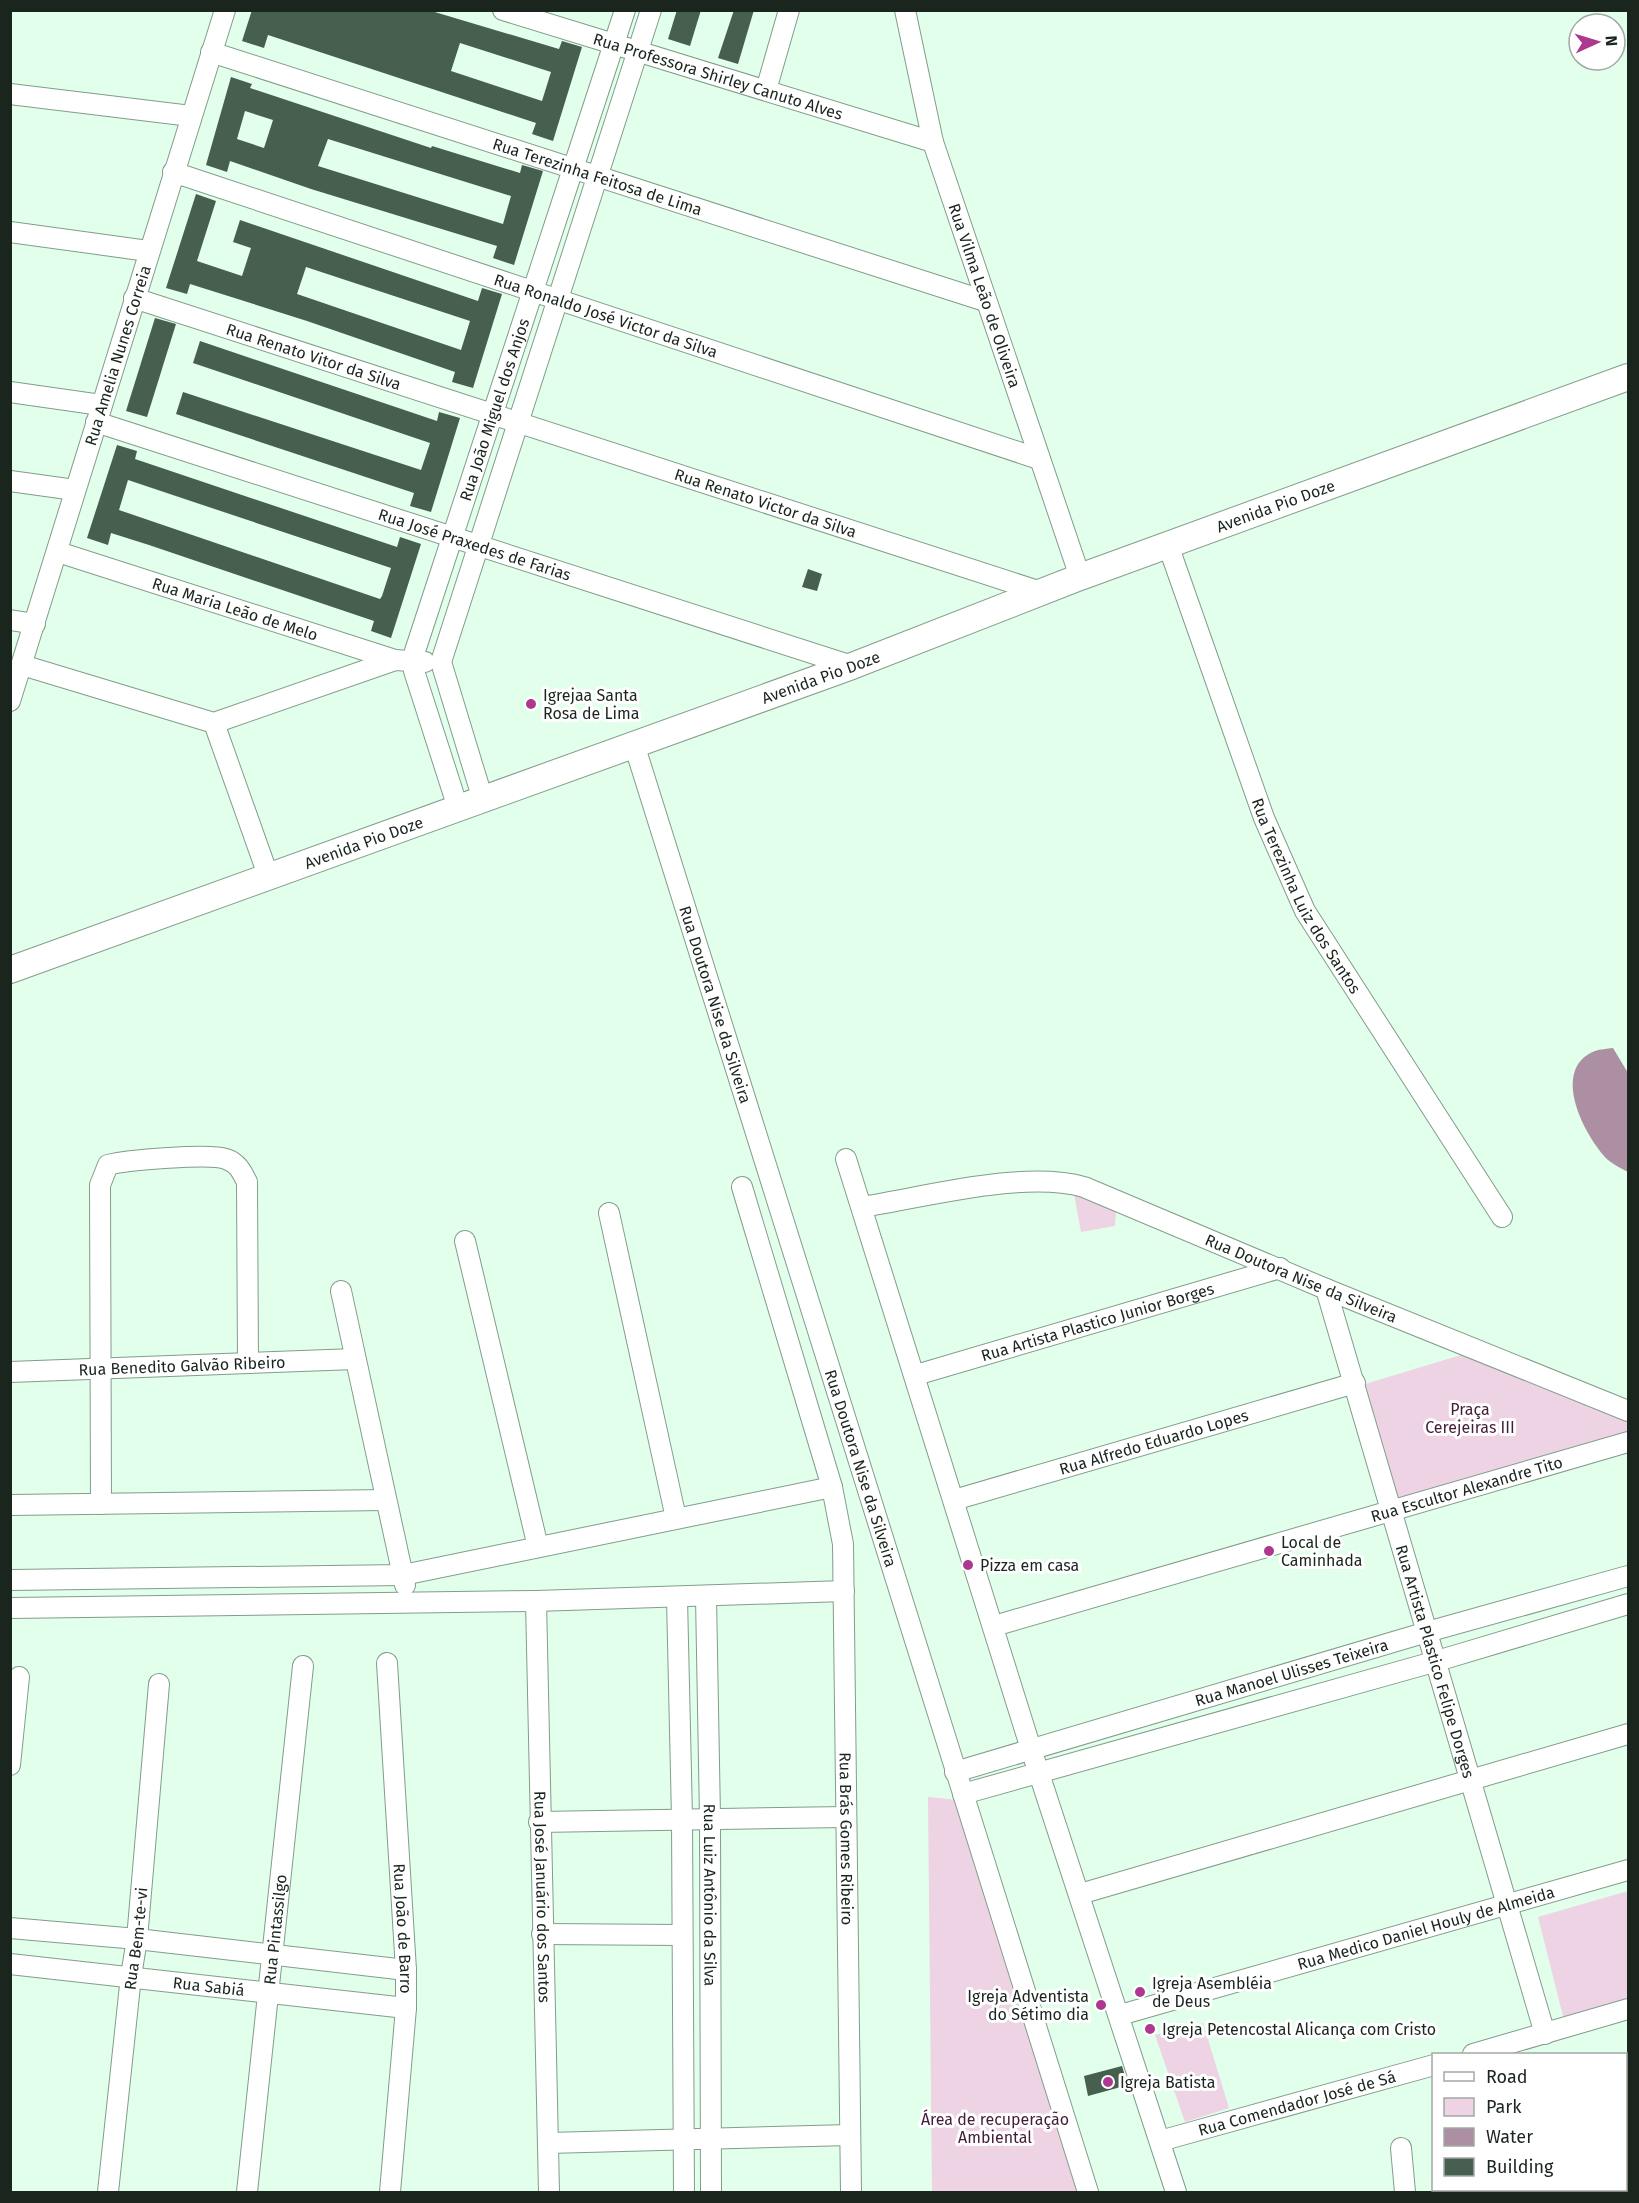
<svg xmlns="http://www.w3.org/2000/svg" width="1639" height="2203" viewBox="0 0 1639 2203" font-family="'Fira Sans',sans-serif">
  <rect width="100%" height="100%" fill="#e1ffea"/>
  <g fill="#edd3e4">
    <polygon points="1074,1194 1116,1211 1115,1226 1081,1232"/>
    <polygon points="1484,1348 1628,1408 1628,1438 1397,1504 1362,1385"/>
    <polygon points="928,1797 958,1800 1079,2186 1077,2192 932,2192"/>
    <polygon points="1628,1891 1628,2000 1564,2020 1538,1917"/>
    <polygon points="1203,2023 1229,2108 1185,2122 1155,2035"/>
  </g>
  <path fill="#ac8fa2" d="M1613,1048l15,25v99c-6,-3 -14,-7 -20,-12 -23,-23 -59,-91 -13,-109 5,-2 12,-2 18,-3z"/>
  <g fill="#465f4e" fill-rule="evenodd">
    <path d="M252,10h176l131,39 3,-8 20,6 -29,94 -21,-7 4,-11 -268,-88 -4,13 -22,-7zM460,43l91,29 -9,29 -91,-30z"/>
    <polygon points="677,10 701,10 690,46 668,39"/>
    <polygon points="734,10 754,10 738,64 718,58"/>
    <path d="M231,77l21,7 -2,4 181,60 1,-2 88,27 2,-8 21,6 -29,94 -21,-7 4,-12 -186,-57 -81,-28 -3,11 -21,-7zM245,111l28,9 -9,28 -27,-9zM328,139l183,57 -8,28 -185,-58z"/>
    <path d="M196,194l20,7 -19,60 45,15 9,-28 -18,-6 7,-22 238,81 4,-13 20,6 -29,94 -21,-6 3,-10 -148,-51 -117,-37 -3,10 -21,-6zM306,267l164,54 -9,29 -164,-56z"/>
    <polygon points="155,318 176,324 147,417 126,411"/>
    <polygon points="200,341 437,421 439,412 460,418 431,512 410,506 414,493 176,414 183,392 421,470 430,443 193,363"/>
    <path d="M117,445l20,6 -2,8 262,88 3,-10 21,7 -30,94 -20,-7 3,-10 -225,-76 -38,-12 -3,12 -21,-7zM128,480l263,88 -9,28 -2,3 -261,-89z"/>
    <polygon points="808,569 822,574 817,591 802,587"/>
    <polygon points="1122,2066 1128,2085 1088,2096 1084,2076"/>
  </g>
  <g fill="none" stroke-linecap="round" stroke-linejoin="round">
    <g stroke="#829d8a" stroke-width="22">
      <g id="minor">
        <path id="s1" d="M503,10l430,132"/>
        <path id="s2" d="M905,10l28,132 147,435"/>
        <path id="s3" d="M211,52l774,249"/>
        <polyline points="766,90 789,10"/>
        <polyline points="10,94 191,116"/>
        <path id="s4" d="M173,172l866,287"/>
        <polyline points="10,232 148,251"/>
        <path id="s5" d="M134,298l907,294"/>
        <polyline points="10,392 101,405"/>
        <path id="s6" d="M96,422l756,244"/>
        <polyline points="10,481 75,490"/>
        <path id="s7" d="M1168,545l96,273 41,93 197,306"/>
        <path id="s8" d="M58,552l337,108 30,2"/>
        <polyline points="10,620 35,624"/>
        <polyline points="22,665 214,723 395,660"/>
        <path id="s9" d="M10,701l215,-691"/>
        <polyline points="214,723 269,878"/>
        <path id="s10" d="M634,744l454,1448"/>
        <polyline points="483,800 441,662 651,10"/>
        <path id="s11" d="M458,808l-44,-137 1,-20 210,-641"/>
        <polyline points="846,1159 1031,1749 1176,2192"/>
        <path id="s12" d="M742,1187l90,300 11,57 8,648"/>
        <path id="s13" d="M862,1207c64,-10 162,-37 222,-20l242,102 302,122"/>
        <polyline points="609,1213 676,1518"/>
        <polyline points="465,1241 538,1547"/>
        <path id="s14" d="M1326,1289l219,745"/>
        <polyline points="341,1291 405,1585"/>
        <path id="s15" d="M10,1372l345,-13"/>
        <path id="s16" d="M916,1375l364,-107"/>
        <path id="s17" d="M954,1500l401,-117"/>
        <path d="M101,1504l-1,-319 8,-20c18,-5 103,-12 118,-6 12,4 16,13 21,23l1,181"/>
        <polyline points="10,1505 386,1500"/>
        <polyline points="10,1580 403,1575 832,1487"/>
        <path id="s18" d="M706,1597l4,221 1,374"/>
        <polyline points="677,1598 682,1818 684,2192"/>
        <path id="s19" d="M536,1601l13,591"/>
        <polyline points="10,1608 536,1601 844,1591"/>
        <path id="s20" d="M994,1626l634,-184"/>
        <path id="s21" d="M387,1663l19,307v38l-16,184"/>
        <polyline points="10,1765 19,1677"/>
        <path id="s22" d="M955,1772l472,-140 201,-56"/>
        <polyline points="963,1794 1437,1661 1628,1604"/>
        <polyline points="539,1822 846,1817"/>
        <polyline points="1080,1894 1628,1734"/>
        <polyline points="10,1928 137,1939 406,1970"/>
        <polyline points="542,1934 681,1935"/>
        <path id="s23" d="M10,1964l396,44"/>
        <path id="s24" d="M1120,2015l508,-145"/>
        <polyline points="1473,2054 1628,2009"/>
        <path id="s25" d="M1160,2141l274,-76"/>
        <polyline points="548,2143 850,2135"/>
        <polyline points="1401,2148 1405,2192"/>
        <polyline points="1539,2190 1539,2192"/>
        <path id="s26" d="M108,2192l23,-216 6,-37 22,-255"/>
        <path id="s27" d="M247,2192l56,-526"/>
      </g>
    </g>
    <g stroke="#829d8a" stroke-width="28">
      <g id="tertiary">
        <path id="s28" d="M10,970l842,-304 228,-89 548,-200"/>
      </g>
    </g>
    <use href="#minor" stroke="#fff" stroke-width="20"/>
    <use href="#tertiary" stroke="#fff" stroke-width="26"/>
  </g>
  <g fill="#ae3890" stroke="#fff" stroke-width="2">
    <circle cx="531" cy="704" r="6"/>
    <circle cx="1269" cy="1551" r="6"/>
    <circle cx="968" cy="1565" r="6"/>
    <circle cx="1140" cy="1992" r="6"/>
    <circle cx="1101" cy="2005" r="6"/>
    <circle cx="1150" cy="2029" r="6"/>
    <circle cx="1108" cy="2082" r="6"/>
  </g>
  <g text-anchor="middle" dominant-baseline="central" stroke-width="6" stroke-linejoin="round" paint-order="stroke">
    <g font-size="16" fill="#1a251e" stroke="#fff">
      <text stroke="none"><textPath href="#s1" startOffset="225">Rua Professora Shirley Canuto Alves</textPath></text>
      <text stroke="none"><textPath href="#s3" startOffset="406">Rua Terezinha Feitosa de Lima</textPath></text>
      <text stroke="none"><textPath href="#s2" startOffset="297">Rua Vilma Leão de Oliveira</textPath></text>
      <text stroke="none"><textPath href="#s4" startOffset="456">Rua Ronaldo José Victor da Silva</textPath></text>
      <text stroke="none"><textPath href="#s9" startOffset="362">Rua Amelia Nunes Correia</textPath></text>
      <text stroke="none"><textPath href="#s5" startOffset="189">Rua Renato Vitor da Silva</textPath></text>
      <text stroke="none"><textPath href="#s11" startOffset="418">Rua João Miguel dos Anjos</textPath></text>
      <text stroke="none"><textPath href="#s5" startOffset="664">Rua Renato Victor da Silva</textPath></text>
      <text stroke="none"><textPath href="#s28" startOffset="1348">Avenida Pio Doze</textPath></text>
      <text stroke="none"><textPath href="#s6" startOffset="398">Rua José Praxedes de Farias</textPath></text>
      <text stroke="none"><textPath href="#s8" startOffset="186">Rua Maria Leão de Melo</textPath></text>
      <text stroke="none"><textPath href="#s28" startOffset="862">Avenida Pio Doze</textPath></text>
      <text stroke="none"><textPath href="#s28" startOffset="376">Avenida Pio Doze</textPath></text>
      <text stroke="none"><textPath href="#s7" startOffset="378">Rua Terezinha Luiz dos Santos</textPath></text>
      <text stroke="none"><textPath href="#s10" startOffset="273">Rua Doutora Nise da Silveira</textPath></text>
      <text stroke="none"><textPath href="#s13" startOffset="460">Rua Doutora Nise da Silveira</textPath></text>
      <text stroke="none"><textPath href="#s16" startOffset="189">Rua Artista Plastico Junior Borges</textPath></text>
      <text stroke="none"><textPath href="#s15" startOffset="172">Rua Benedito Galvão Ribeiro</textPath></text>
      <text stroke="none"><textPath href="#s17" startOffset="208">Rua Alfredo Eduardo Lopes</textPath></text>
      <text stroke="none"><textPath href="#s10" startOffset="759">Rua Doutora Nise da Silveira</textPath></text>
      <text stroke="none"><textPath href="#s20" startOffset="492">Rua Escultor Alexandre Tito</textPath></text>
      <text stroke="none"><textPath href="#s14" startOffset="388">Rua Artista Plastico Felipe Dorges</textPath></text>
      <text stroke="none"><textPath href="#s22" startOffset="351">Rua Manoel Ulisses Teixeira</textPath></text>
      <text stroke="none"><textPath href="#s12" startOffset="666">Rua Brás Gomes Ribeiro</textPath></text>
      <text stroke="none"><textPath href="#s18" startOffset="298">Rua Luiz Antônio da Silva</textPath></text>
      <text stroke="none"><textPath href="#s19" startOffset="296">Rua José Januário dos Santos</textPath></text>
      <text stroke="none"><textPath href="#s21" startOffset="266">Rua João de Barro</textPath></text>
      <text stroke="none"><textPath href="#s24" startOffset="318">Rua Medico Daniel Houly de Almeida</textPath></text>
      <text stroke="none"><textPath href="#s27" startOffset="264">Rua Pintassilgo</textPath></text>
      <text stroke="none"><textPath href="#s26" startOffset="255">Rua Bem-te-vi</textPath></text>
      <text stroke="none"><textPath href="#s23" startOffset="200">Rua Sabiá</textPath></text>
      <text stroke="none"><textPath href="#s25" startOffset="142">Rua Comendador José de Sá</textPath></text>
    </g>
    <g font-size="16" fill="#1a251e" stroke="#fff" text-anchor="start">
      <text x="543" y="695">Igrejaa Santa<tspan x="543" dy="18">Rosa de Lima</tspan></text>
      <text x="1281" y="1542">Local de<tspan x="1281" dy="18">Caminhada</tspan></text>
      <text x="980" y="1565">Pizza em casa</text>
      <text x="1152" y="1983">Igreja Asembléia<tspan x="1152" dy="18">de Deus</tspan></text>
      <text x="1089" y="1996" text-anchor="end">Igreja Adventista<tspan x="1089" dy="18">do Sétimo dia</tspan></text>
      <text x="1162" y="2029">Igreja Petencostal Alicança com Cristo</text>
      <text x="1120" y="2082">Igreja Batista</text>
    </g>
    <g font-size="16" fill="#431c38" stroke="#fff">
      <text x="1470" y="1409">Praça<tspan x="1470" dy="18">Cerejeiras III</tspan></text>
      <text x="995" y="2119">Área de recuperação<tspan x="995" dy="18">Ambiental</tspan></text>
    </g>
  </g>
  <rect width="1639" height="2203" fill="none" stroke="#1a251e" stroke-width="24"/>
  <rect x="1432" y="2053" width="195" height="138" fill="#ffffff" stroke="#a3a8a5" stroke-width="1.5"/>
  <rect x="1444" y="2072" width="30" height="9" fill="#ffffff" stroke="#a3a8a5" stroke-width="1.5"/>
  <text x="1486" y="2083" font-size="18" fill="#1a251e">Road</text>
  <rect x="1444" y="2098" width="30" height="18" fill="#edd3e4" stroke="#a3a8a5" stroke-width="1.5"/>
  <text x="1486" y="2113" font-size="18" fill="#1a251e">Park</text>
  <rect x="1444" y="2128" width="30" height="18" fill="#ac8fa2" stroke="#a3a8a5" stroke-width="1.5"/>
  <text x="1486" y="2143" font-size="18" fill="#1a251e">Water</text>
  <rect x="1444" y="2158" width="30" height="18" fill="#465f4e" stroke="#a3a8a5" stroke-width="1.5"/>
  <text x="1486" y="2173" font-size="18" fill="#1a251e">Building</text>
  <g transform="translate(1597 42) rotate(86)"><circle r="28" fill="#ffffff" stroke="#a3a8a5" stroke-width="1.5"/>
  <path d="M0-4.5L10 22L0 15L-10 22Z" fill="#ae3890"/>
  <text y="-9" font-size="16" font-weight="bold" text-anchor="middle" fill="#1a251e">N</text>
  </g>
</svg>
